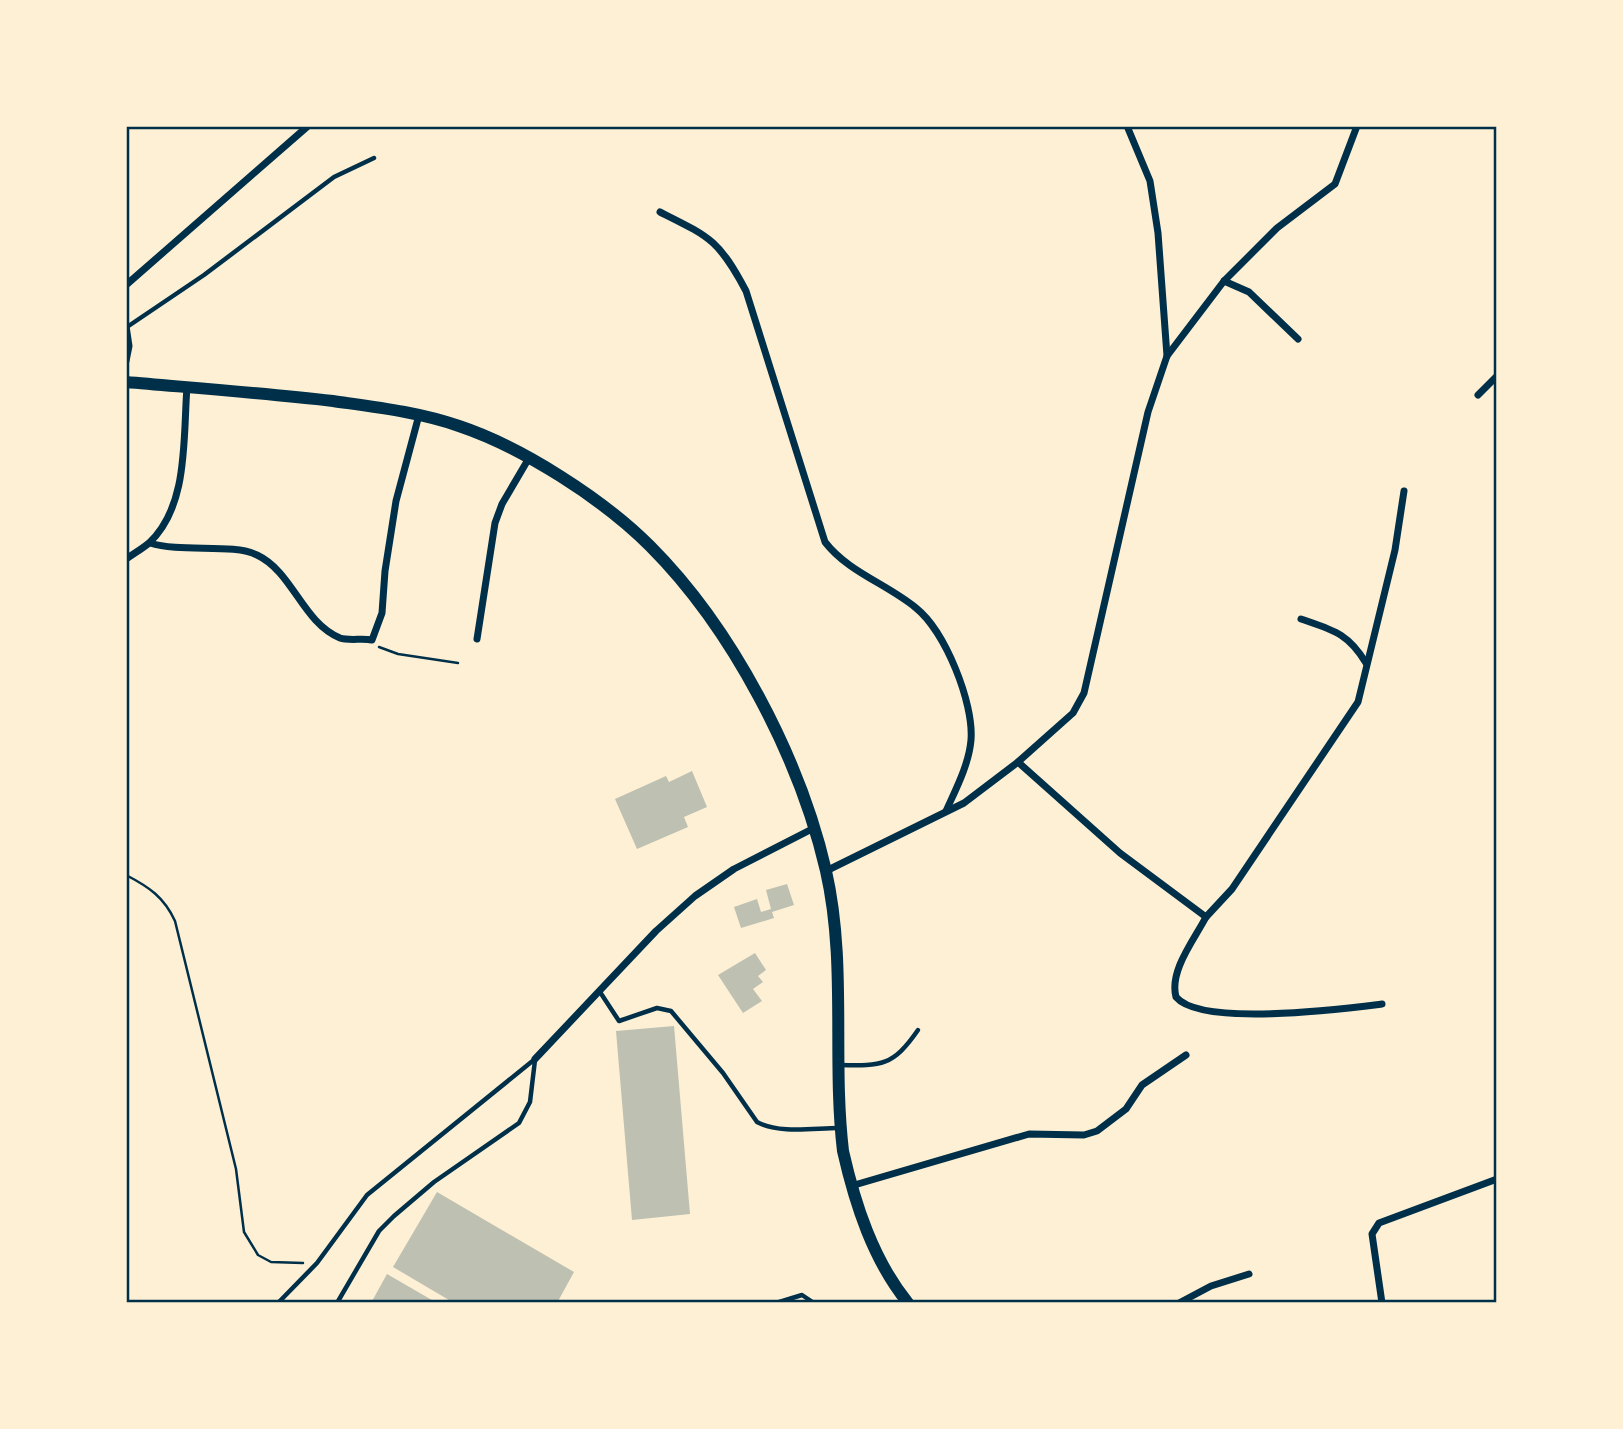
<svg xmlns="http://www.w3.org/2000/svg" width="1623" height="1429" viewBox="0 0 1623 1429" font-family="'Exo 2',sans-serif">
  <rect width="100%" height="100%" fill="#fdf0d5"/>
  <g fill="#bec0b2">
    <polygon points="692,771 707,807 684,817 688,827 637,849 615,799 666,776 669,782"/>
    <polygon points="787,884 794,905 772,912 774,918 741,928 734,907 757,899 761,912 771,909 766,890"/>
    <polygon points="755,953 766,970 758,976 763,982 753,989 762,1001 743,1013 718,975"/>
    <polygon points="674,1026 690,1214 632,1220 616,1031"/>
    <polygon points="437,1192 574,1272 557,1303 454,1303 393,1267"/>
    <polygon points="387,1274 437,1303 371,1303"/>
  </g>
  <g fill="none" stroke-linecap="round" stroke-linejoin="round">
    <g stroke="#003049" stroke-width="2.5">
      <polyline points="379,647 398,654 458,663"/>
      <path d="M126,875c23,12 38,22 49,46l61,248 8,63 14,23 13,7 32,1"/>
    </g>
    <g stroke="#003049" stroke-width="4.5">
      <polyline points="127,327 204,275 334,177 374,158"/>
      <path d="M600,992l19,29 38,-13 14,3 52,62 34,49c22,12 57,6 81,6"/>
      <path d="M840,1065c42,1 53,1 78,-35"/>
      <polyline points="278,1303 317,1263 367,1195 535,1059"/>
      <polyline points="337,1303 379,1231 394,1216 434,1182 519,1123 530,1102 535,1060"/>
      <polyline points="776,1303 802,1295 814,1303"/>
    </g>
    <g stroke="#003049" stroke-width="7">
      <polyline points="1127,126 1150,181 1158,233 1167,356"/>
      <path d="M660,212c50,25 59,28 86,79l79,251c23,30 62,42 91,66 29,23 58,95 55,132 -2,24 -15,49 -25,71"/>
      <polyline points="1224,281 1249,292 1298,339"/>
      <polyline points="126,285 308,126"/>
      <polyline points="126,326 129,346 126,361"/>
      <polyline points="1478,395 1497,376"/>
      <path d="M150,543c31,10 83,0 107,12 36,17 45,67 83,83 8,3 23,0 32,2l10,-27 3,-42 11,-70 23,-86"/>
      <path d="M126,559c7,-5 16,-10 23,-16 40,-37 34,-106 38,-156"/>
      <path d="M1301,619c32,11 47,14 65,44"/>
      <polyline points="477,639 495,523 502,504 529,458"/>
      <polyline points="1018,762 1120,853 1206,917 1232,889 1358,702 1395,550 1404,491"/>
      <polyline points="826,871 964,803 1018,762 1073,713 1084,693 1148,412 1167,356 1224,281 1277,228 1335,184 1357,126"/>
      <path d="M1206,917c-12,23 -37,54 -30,80 25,30 166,12 206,7"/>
      <polyline points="535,1059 656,931 695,896 734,869 814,828"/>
      <polyline points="851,1186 1029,1134 1084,1135 1097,1131 1126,1109 1142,1085 1186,1055"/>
      <polyline points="1179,1303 1211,1286 1249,1274"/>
      <polyline points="1382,1303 1372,1234 1379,1223 1497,1179"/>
    </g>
    <path stroke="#003049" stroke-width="12" d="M126,382c69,6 138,11 207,19 42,6 86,11 126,25 63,21 144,73 191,120 82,82 150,212 176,325 21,92 6,187 17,280 12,53 30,109 65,152"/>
  </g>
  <rect width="1623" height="1429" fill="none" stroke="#fdf0d5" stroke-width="256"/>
  <rect x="128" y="128" width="1367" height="1173" fill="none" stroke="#003049" stroke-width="2.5"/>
</svg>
